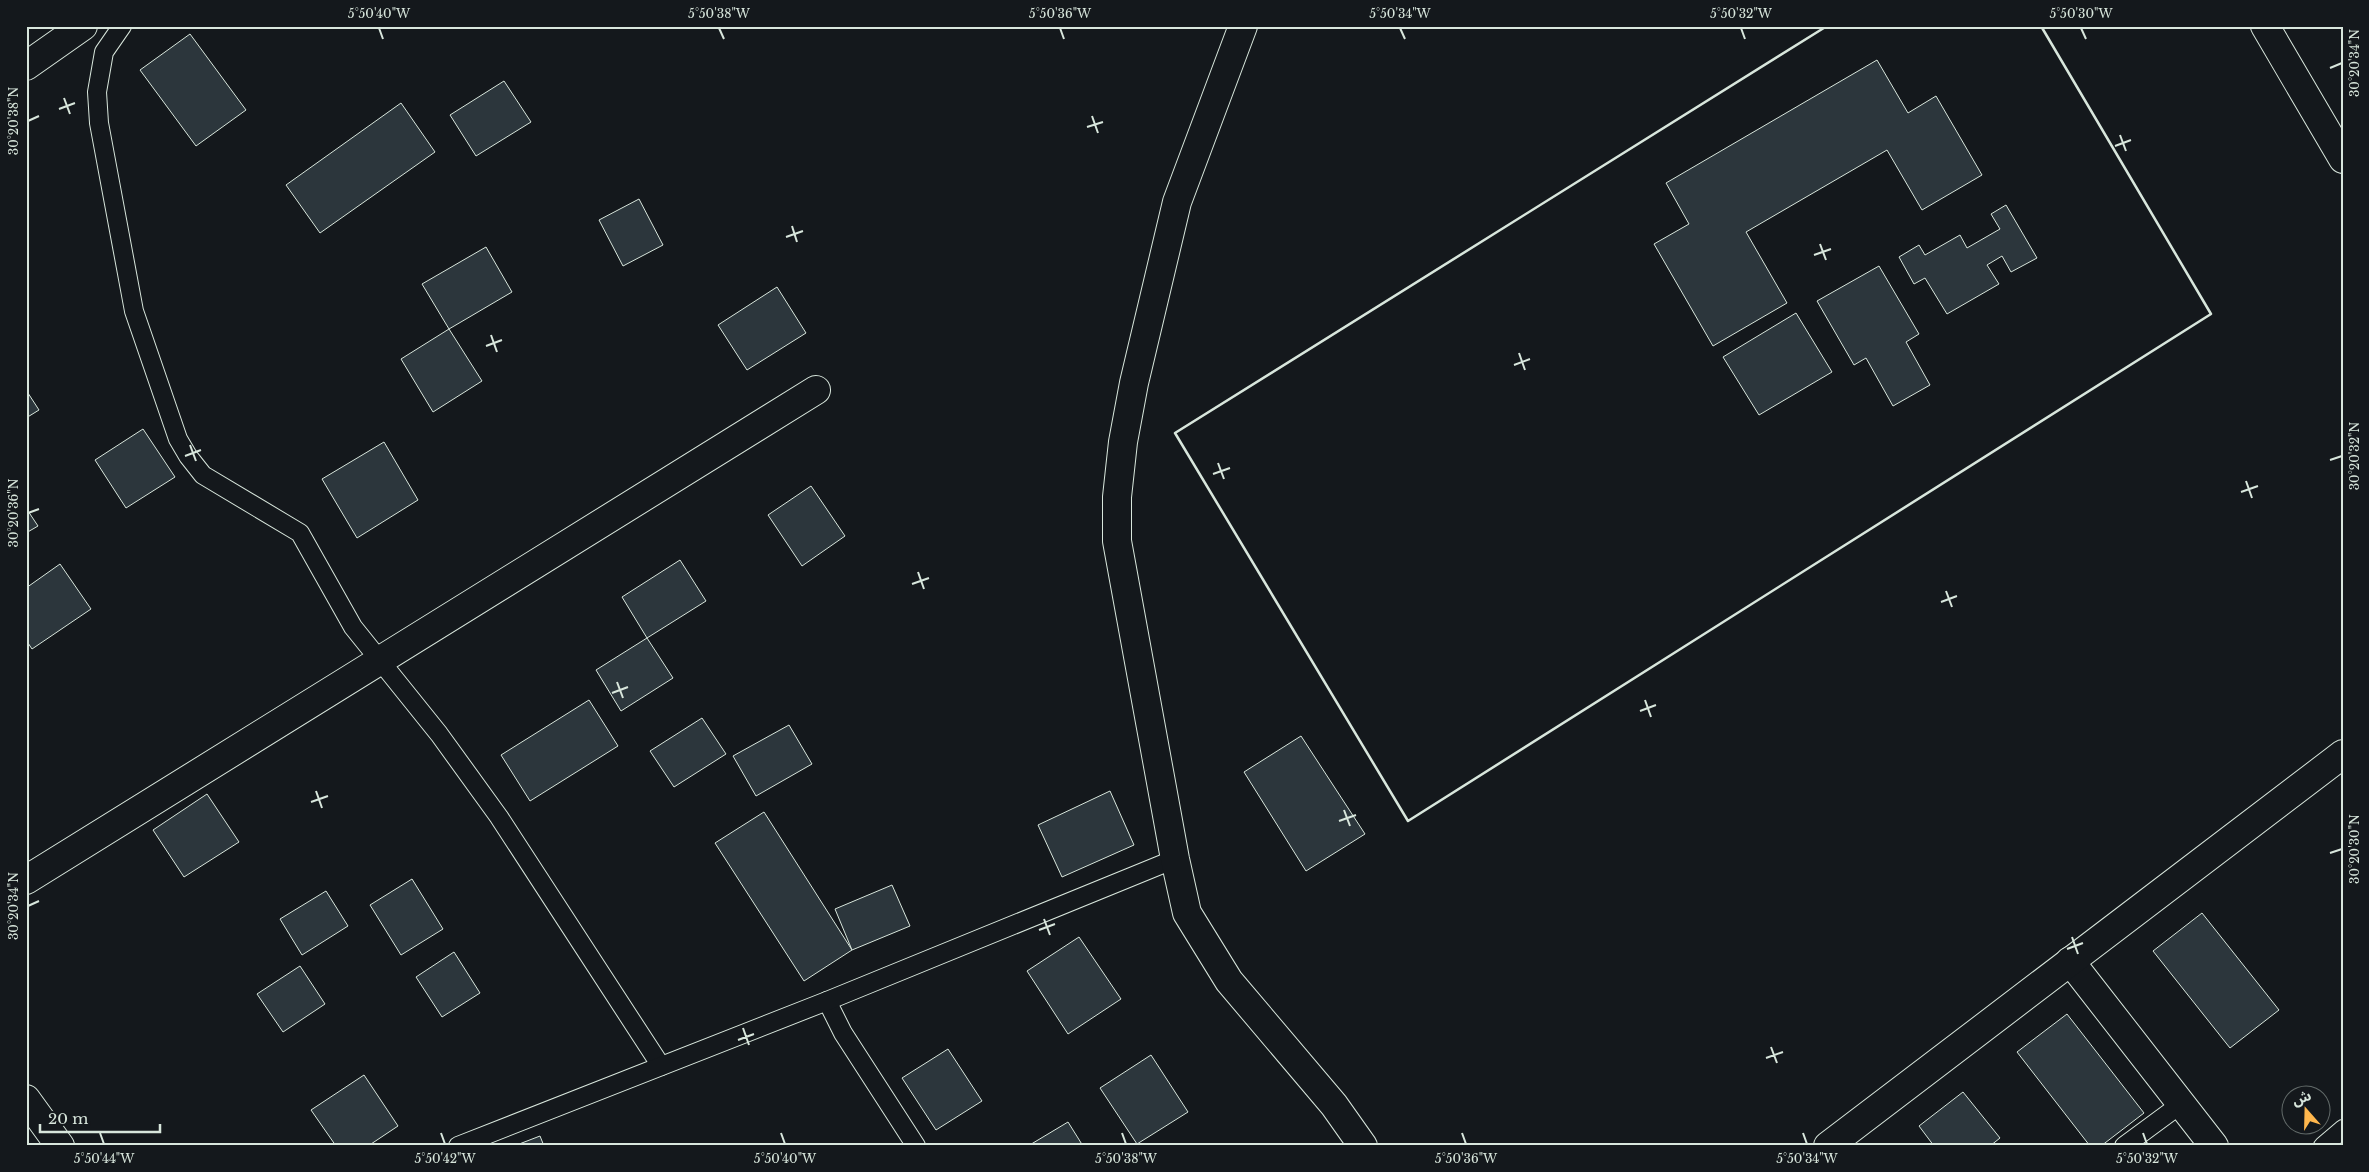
<svg xmlns="http://www.w3.org/2000/svg" width="2369" height="1172" viewBox="0 0 2369 1172" font-family="'Libre Baskerville','Noto Sans Arabic',serif">
  <rect width="100%" height="100%" fill="#14181c"/>
  <g fill="#2c363c" stroke="#d8e6dc">
    <polygon points="190,34 246,110 196,146 140,70"/>
    <polygon points="1877,60 1908,113 1936,96 1982,175 1922,210 1887,150 1746,232 1787,303 1713,346 1654,244 1689,224 1666,183"/>
    <polygon points="504,81 531,122 476,156 450,115"/>
    <polygon points="401,103 435,152 320,233 286,185"/>
    <polygon points="639,199 663,245 623,266 599,220"/>
    <polygon points="2006,205 2037,258 2011,272 2002,256 1987,265 1999,284 1947,314 1925,278 1914,284 1899,257 1919,245 1925,255 1960,235 1967,248 2000,229 1991,214"/>
    <polygon points="486,247 512,292 449,329 422,284"/>
    <polygon points="1879,266 1919,334 1906,342 1930,385 1893,406 1866,358 1854,365 1817,301"/>
    <polygon points="777,287 806,333 747,370 718,325"/>
    <polygon points="1796,313 1832,372 1759,415 1723,357"/>
    <polygon points="449,329 482,381 433,412 401,359"/>
    <polygon points="26,390 39,410 26,418"/>
    <polygon points="143,429 175,477 126,508 95,460"/>
    <polygon points="384,442 418,500 357,538 322,479"/>
    <polygon points="811,486 845,536 802,566 768,515"/>
    <polygon points="26,508 38,526 26,533"/>
    <polygon points="680,560 706,601 647,638 622,597"/>
    <polygon points="60,564 91,609 32,649 26,640 26,588"/>
    <polygon points="647,638 673,678 621,711 596,670"/>
    <polygon points="589,700 618,746 530,801 501,755"/>
    <polygon points="702,718 726,754 674,787 650,751"/>
    <polygon points="789,725 812,764 756,796 733,756"/>
    <polygon points="1301,736 1365,834 1306,871 1244,772"/>
    <polygon points="1110,791 1134,845 1062,877 1038,825"/>
    <polygon points="207,794 239,842 184,877 153,830"/>
    <polygon points="764,812 852,950 804,981 715,843"/>
    <polygon points="412,879 443,929 401,955 370,905"/>
    <polygon points="892,885 910,926 852,950 835,909"/>
    <polygon points="326,891 348,926 302,955 280,919"/>
    <polygon points="2202,913 2279,1010 2230,1048 2153,951"/>
    <polygon points="1079,937 1121,999 1068,1034 1027,971"/>
    <polygon points="454,952 480,993 442,1017 416,977"/>
    <polygon points="300,966 325,1004 283,1032 257,994"/>
    <polygon points="2067,1014 2144,1113 2101,1146 2090,1146 2017,1052"/>
    <polygon points="948,1049 982,1101 936,1130 902,1078"/>
    <polygon points="1151,1055 1188,1112 1137,1144 1100,1088"/>
    <polygon points="364,1075 398,1126 368,1146 336,1146 311,1110"/>
    <polygon points="1963,1092 2000,1138 1990,1146 1934,1146 1919,1126"/>
    <polygon points="1068,1122 1083,1146 1028,1146"/>
    <polygon points="540,1136 544,1146 514,1146"/>
  </g>
  <g fill="none" stroke-linecap="round" stroke-linejoin="round">
    <g stroke="#d8e6dc" stroke-width="20">
      <g id="lane">
        <polyline points="122,26 104,52 97,92 99,123 134,311 178,439 188,456 203,475 300,533 353,627 439,734 499,817 661,1066"/>
        <polyline points="827,1001 843,1033 916,1146"/>
        <polyline points="458,1146 827,1001 1175,859"/>
        <polyline points="2124,1146 2181,1104"/>
        <polyline points="2323,1146 2343,1129"/>
      </g>
    </g>
    <g stroke="#d8e6dc" stroke-width="30">
      <g id="street">
        <polyline points="1243,26 1177,202 1134,383 1123,442 1117,497 1117,541 1175,859 1187,913 1229,981 1334,1105 1363,1146"/>
        <polyline points="2265,26 2343,159"/>
        <polyline points="26,66 83,26"/>
        <polyline points="26,880 816,390"/>
        <polyline points="2070,961 2214,1146"/>
        <polyline points="26,1099 60,1146"/>
        <polyline points="1828,1146 2343,754"/>
      </g>
    </g>
    <use href="#lane" stroke="#14181c" stroke-width="18"/>
    <use href="#street" stroke="#14181c" stroke-width="28"/>
    <polyline stroke="#d8e6dc" stroke-width="2.5" points="1827,26 1175,433 1408,821 2211,314 2041,26"/>
  </g>
  <path fill="none" stroke="#d8e6dc" stroke-width="2" d="M379,28l4,11M719,28l5,11M1060,28l4,11M1400,28l5,11M1741,28l4,11M2081,28l5,11M2330,68l12,-5M64,98l6,16M59,109l16,-6M1092,116l6,17M28,121l11,-5M1087,127l16,-5M2120,135l6,16M2115,146l16,-6M792,226l5,16M786,237l17,-6M1820,244l6,16M1814,255l17,-6M491,335l6,17M486,346l16,-6M1519,353l6,17M1514,365l16,-6M190,445l6,16M185,456l16,-6M2330,460l12,-4M1218,463l6,16M1213,474l17,-6M2246,481l6,17M2241,492l17,-6M28,513l11,-4M918,572l6,17M912,584l17,-6M1946,591l6,16M1941,602l16,-6M617,682l6,16M612,693l16,-6M1645,700l6,17M1640,711l16,-6M316,791l6,17M311,802l17,-6M1344,810l6,16M1339,821l17,-6M2330,853l12,-4M28,906l11,-5M1044,919l6,16M1039,930l16,-6M2072,937l6,17M2067,949l16,-6M743,1028l6,17M738,1040l16,-6M1771,1047l6,16M1766,1058l17,-6M100,1133l4,11M441,1133l4,11M781,1133l4,11M1122,1133l4,11M1462,1133l4,11M1803,1133l4,11M2143,1133l4,11"/>
  <rect width="2369" height="1172" fill="none" stroke="#14181c" stroke-width="55"/>
  <g transform="translate(2306 1110) rotate(340)"><circle r="24" fill="#14181c" stroke="#626a69"/>
  <path d="M0-4L9 19L0 12L-9 19Z" fill="#ffb74d"/>
  <text y="-8" font-size="14" font-weight="bold" text-anchor="middle" fill="#d8e6dc">ش</text>
  </g>
  <path d="M40 1124v8h120v-8" fill="none" stroke="#d8e6dc" stroke-width="2.5"/>
  <text x="48" y="1124" font-size="15" fill="#d8e6dc" stroke="#14181c" stroke-width="4" paint-order="stroke">20 m</text>
  <rect x="28" y="28" width="2314" height="1116" fill="none" stroke="#d8e6dc" stroke-width="2"/>
  <g font-size="12" text-anchor="middle" fill="#d8e6dc">
    <text x="379" y="18">5°50'40"W</text>
    <text x="719" y="18">5°50'38"W</text>
    <text x="1060" y="18">5°50'36"W</text>
    <text x="1400" y="18">5°50'34"W</text>
    <text x="1741" y="18">5°50'32"W</text>
    <text x="2081" y="18">5°50'30"W</text>
    <text transform="translate(2355 63) rotate(-90)" y="4">30°20'34"N</text>
    <text transform="translate(14 121) rotate(-90)" y="4">30°20'38"N</text>
    <text transform="translate(2355 456) rotate(-90)" y="4">30°20'32"N</text>
    <text transform="translate(14 513) rotate(-90)" y="4">30°20'36"N</text>
    <text transform="translate(2355 849) rotate(-90)" y="4">30°20'30"N</text>
    <text transform="translate(14 906) rotate(-90)" y="4">30°20'34"N</text>
    <text x="104" y="1163">5°50'44"W</text>
    <text x="445" y="1163">5°50'42"W</text>
    <text x="785" y="1163">5°50'40"W</text>
    <text x="1126" y="1163">5°50'38"W</text>
    <text x="1466" y="1163">5°50'36"W</text>
    <text x="1807" y="1163">5°50'34"W</text>
    <text x="2147" y="1163">5°50'32"W</text>
  </g>
</svg>
